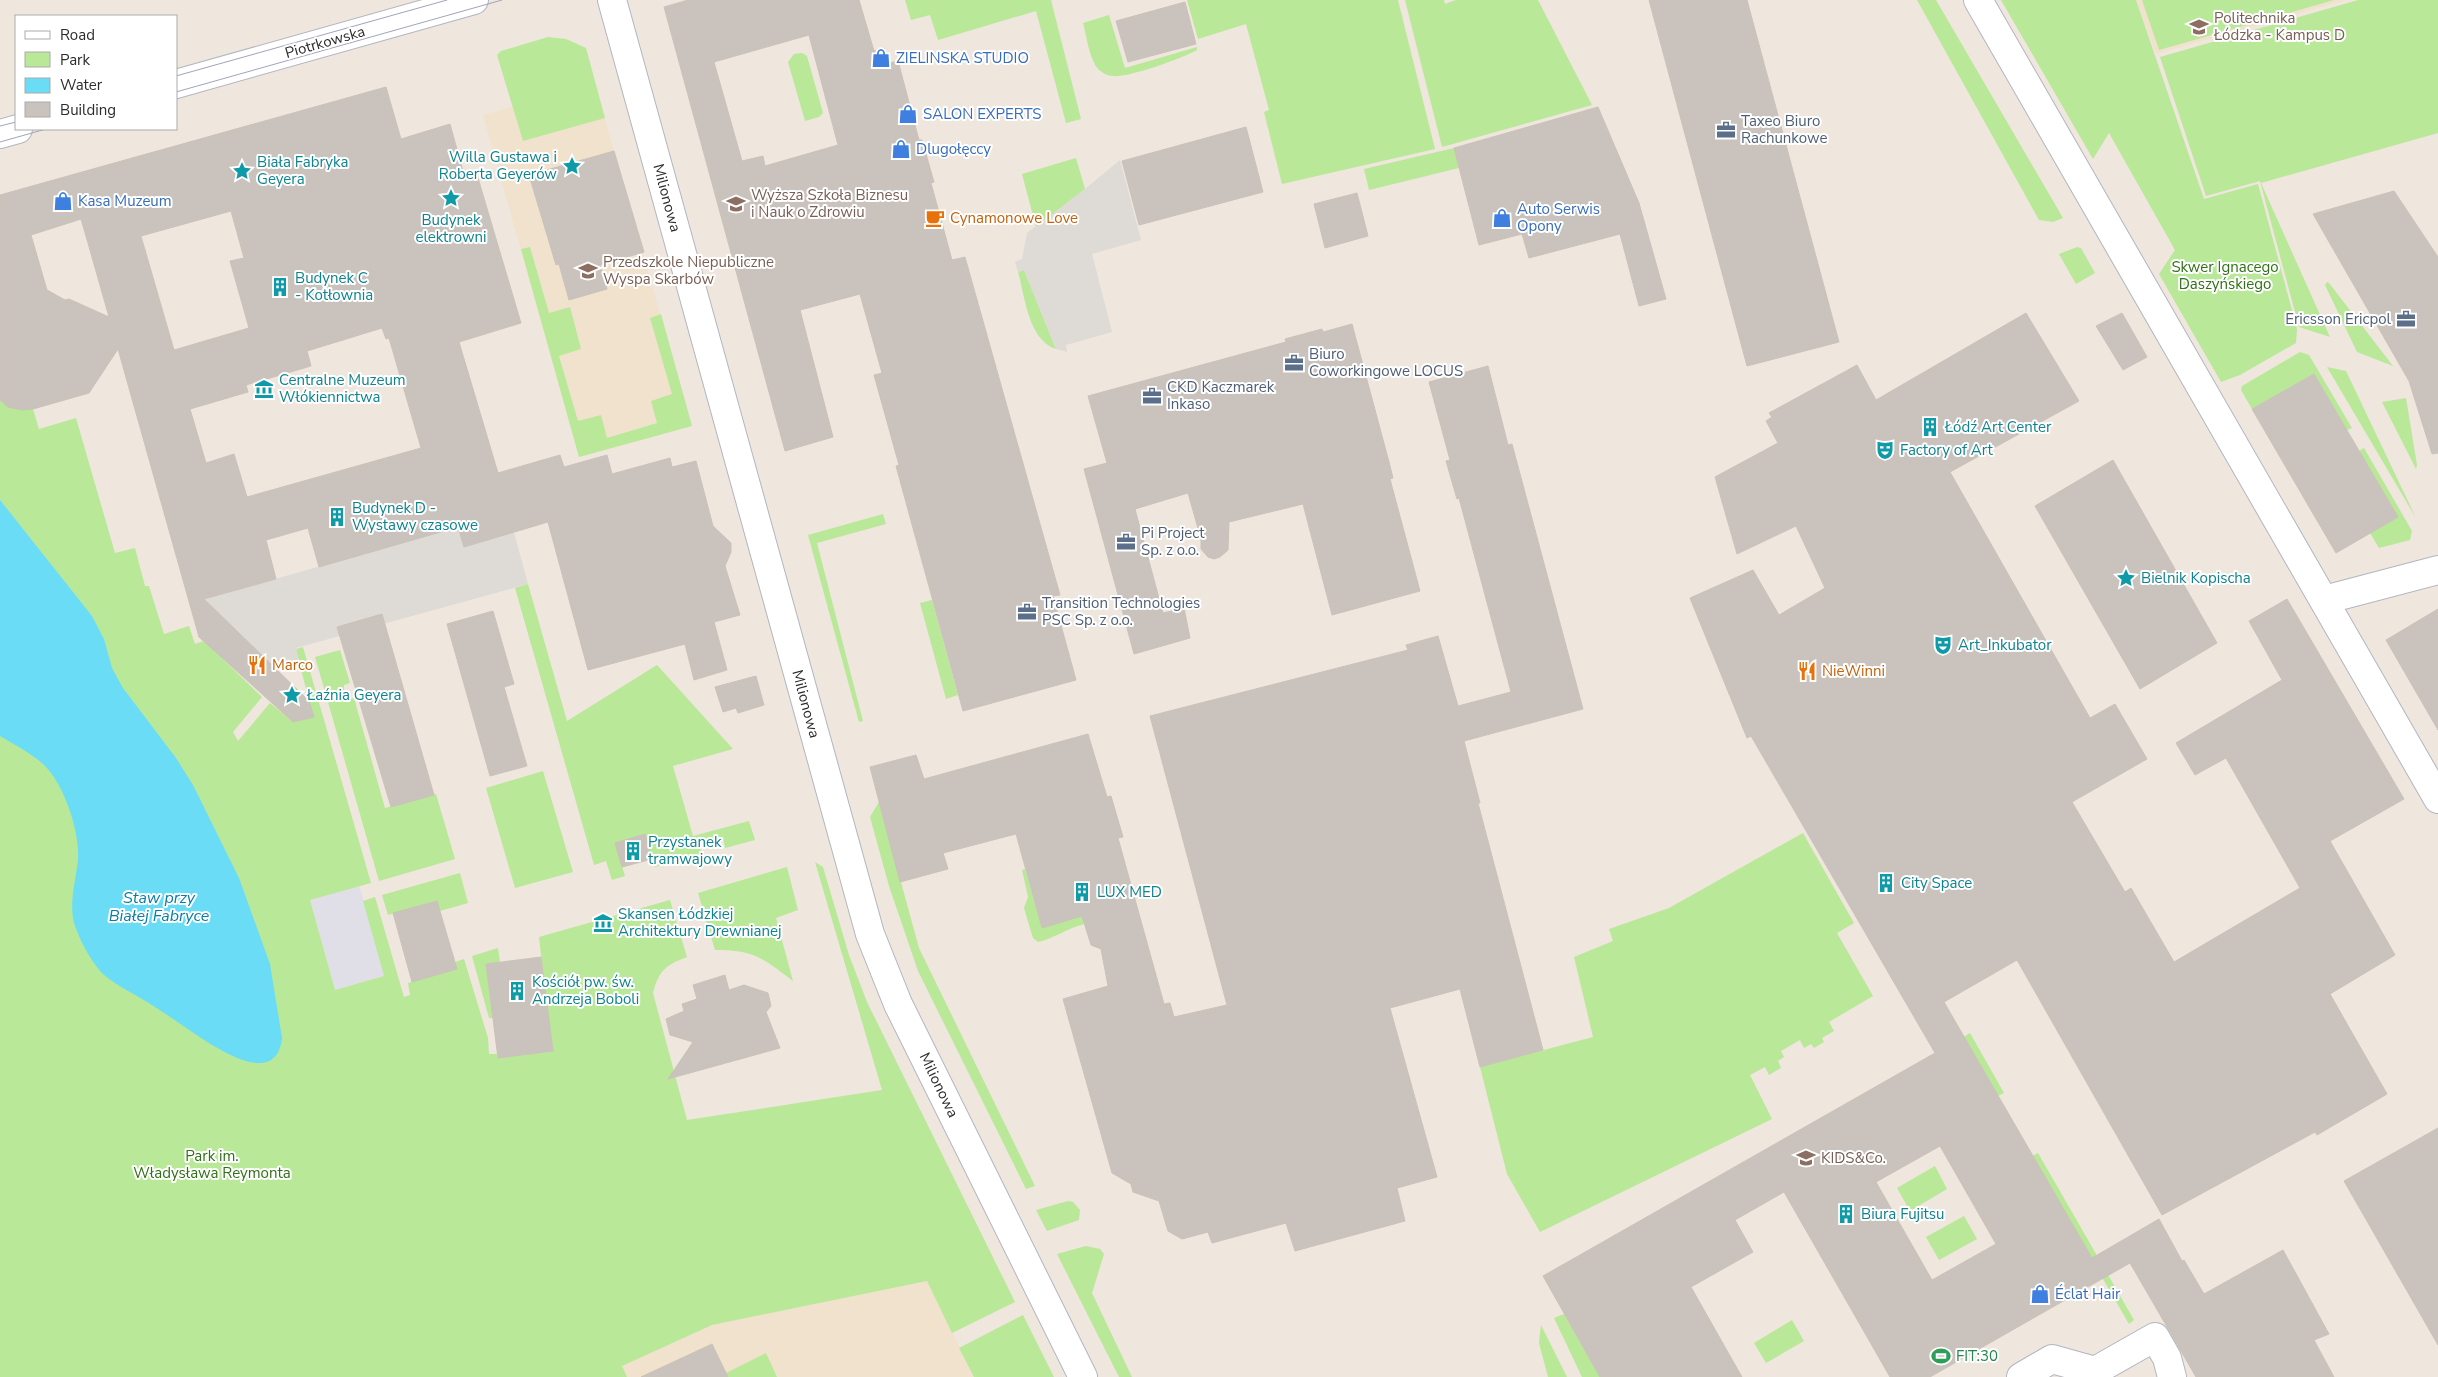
<svg xmlns="http://www.w3.org/2000/svg" width="2438" height="1377" viewBox="0 0 2438 1377" font-family="'Nunito Sans',sans-serif">
  <rect width="100%" height="100%" fill="#efe6de"/>
  <polygon fill="#e0dfe7" points="359,885 384,976 335,990 310,900"/>
  <g fill="#f1e2cd">
    <polygon points="2136,0 2346,0 2156,54"/>
    <polygon points="586,53 692,426 579,457 483,115 513,107 504,78"/>
    <polygon points="927,1281 974,1377 598,1377 712,1325"/>
  </g>
  <g fill="#b9e898">
    <polygon points="905,0 1051,0 1081,119 1066,123 1036,11 938,40 930,15 911,20"/>
    <polygon points="1187,0 1398,0 1435,149 1282,184 1264,112 1269,110 1246,24 1198,39"/>
    <polygon points="1405,0 1444,0 1445,4 1456,0 1538,0 1592,105 1442,147"/>
    <polygon points="1917,0 1936,0 2063,218 2053,222 2039,220"/>
    <polygon points="2001,0 2136,0 2204,199 2258,184 2297,329 2296,343 2240,375 2221,382 2159,274 2175,250 2109,133 2093,159"/>
    <polygon points="2142,0 2334,0 2159,50"/>
    <polygon points="2358,0 2438,0 2438,133 2261,183 2330,337 2299,327 2260,181 2206,196 2160,57"/>
    <path d="M1109,15l16,53 72,-21v3c-14,8 -69,28 -84,26 -5,0 -10,-3 -14,-6 -10,-11 -12,-33 -16,-47z"/>
    <polygon points="548,37 566,39 586,48 605,118 523,141 497,55 501,51"/>
    <polygon points="802,53 807,56 823,113 819,117 805,121 788,62 794,54"/>
    <polygon points="1454,148 1459,168 1369,190 1364,169"/>
    <polygon points="1076,158 1085,189 1036,227 1022,174"/>
    <polygon points="530,247 549,313 570,307 581,349 559,356 578,421 601,415 607,438 657,423 651,401 672,394 650,318 661,314 692,426 579,457 521,249"/>
    <polygon points="2077,247 2081,248 2095,273 2076,284 2059,254"/>
    <path d="M1024,270l32,79c-28,-9 -31,-53 -38,-77z"/>
    <polygon points="2327,282 2329,283 2393,366 2357,352 2325,285"/>
    <polygon points="2300,352 2309,355 2352,428 2347,430 2314,374 2252,409 2241,390 2242,386"/>
    <polygon points="2327,367 2346,371 2416,518"/>
    <polygon points="2406,398 2417,465 2416,469 2382,402"/>
    <path d="M0,400c10,9 20,11 33,9l6,20 37,-11 39,135 20,-5 10,38h4l15,48 25,-8 6,18 9,-3 58,56 -29,35 5,9 32,-38 23,19 20,-5 -17,-68 7,-2 68,236 -61,17 25,90 49,-14 -21,-75 12,-4 29,100 6,-2 -2,-12 49,-14 -2,-7 9,-3 24,79 1,16h8l1,4 54,-7 -13,-114 131,-37 17,57c-21,8 -28,13 -34,36l34,127 195,-30 -67,-228 8,5 26,88 18,47 148,300 -63,31 -25,-52 -215,44 -90,41 5,11h-627z"/>
    <polygon points="2364,448 2412,531 2410,540 2379,548 2370,533 2397,517 2359,451"/>
    <polygon points="883,514 886,524 817,543 863,721 859,722 808,535"/>
    <polygon points="528,584 567,721 657,665 733,749 673,766 693,836 749,821 755,840 725,848 723,837 699,843 702,855 655,867 644,834 615,843 625,876 612,880 606,861 594,865 515,588"/>
    <polygon points="932,600 958,695 946,699 920,603"/>
    <polygon points="340,650 350,683 344,685 344,690 326,695 315,657"/>
    <polygon points="346,697 347,700 354,698 385,808 436,794 455,859 379,881 328,702"/>
    <polygon points="543,771 573,872 515,888 486,788"/>
    <polygon points="879,802 919,948 1035,1186 1026,1189 918,971 889,886 870,817"/>
    <polygon points="1803,833 1854,923 1837,933 1873,996 1829,1022 1834,1031 1822,1038 1824,1042 1814,1048 1811,1044 1804,1048 1800,1040 1781,1051 1784,1057 1778,1061 1781,1068 1769,1075 1765,1067 1750,1075 1772,1119 1540,1232 1507,1174 1480,1067 1593,1037 1574,957 1613,941 1609,929 1669,908"/>
    <path d="M787,867l11,43 -22,8 17,63c-30,-23 -39,-31 -78,-31l-17,-57z"/>
    <path d="M1025,869l17,59 40,-12 3,8c-18,4 -32,15 -47,18l-5,-4 -7,-23 -2,-7 4,-11 -6,-27z"/>
    <polygon points="460,873 468,903 440,911 436,901 388,915 382,895"/>
    <polygon points="498,948 500,962 486,964 493,1018 489,1018 472,956"/>
    <polygon points="1970,1033 2004,1093 1998,1096 1964,1037"/>
    <polygon points="2038,1153 2134,1320 2129,1324 2032,1156"/>
    <polygon points="1935,1166 1947,1189 1910,1211 1897,1188"/>
    <polygon points="1068,1201 1073,1202 1080,1210 1079,1220 1047,1231 1036,1210"/>
    <polygon points="1964,1216 1977,1239 1939,1260 1926,1237"/>
    <polygon points="1086,1246 1100,1249 1104,1254 1092,1293 1132,1377 1119,1377 1057,1254"/>
    <polygon points="1564,1314 1600,1377 1582,1377 1554,1318"/>
    <polygon points="1023,1315 1054,1377 974,1377 959,1348"/>
    <polygon points="1792,1320 1804,1341 1766,1363 1754,1343"/>
    <polygon points="1541,1324 1541,1325 1567,1377 1548,1377 1539,1343"/>
    <polygon points="766,1353 777,1377 721,1377 720,1376"/>
  </g>
  <g fill="#dedad5">
    <polygon points="1120,160 1141,240 1092,254 1112,332 1066,345 1067,352 1056,349 1024,270 1018,272 1015,262 1022,259 1027,233 1085,189"/>
    <polygon points="458,527 464,546 514,532 528,584 296,648 299,663 277,670 191,603"/>
  </g>
  <path fill="#6bdcf6" d="M0,500l92,116 12,23 8,29 11,20 53,70 17,27 46,93 31,86 12,74c-3,29 -24,29 -47,19 -29,-13 -53,-33 -80,-50 -13,-9 -44,-24 -54,-35 -11,-13 -20,-29 -26,-46 -7,-20 1,-46 3,-67 2,-27 -14,-75 -34,-94 -13,-12 -29,-20 -44,-29z"/>
  <g fill="#cac3bd" stroke="#cbc2b7" fill-rule="evenodd">
    <path d="M688,0h171l15,51 10,-3 5,15 9,-2 21,79h3l12,42 -3,1 21,77 13,-3 95,338 -7,1 23,84 -113,31 -67,-245 3,-1 -25,-90 8,-2 -22,-79 -60,16 33,127 -48,14 -121,-444zM809,35l29,110 -73,21 -2,-10 -21,5 -28,-99z"/>
    <polygon points="1649,0 1747,0 1839,342 1747,366"/>
    <polygon points="1185,2 1196,44 1128,62 1116,21"/>
    <path d="M386,87l15,52 49,-15 16,58 12,-4 43,145 -62,19 39,131 62,-18 4,12 43,-12 5,19 58,-16 2,9 24,-6 17,65 18,17v9l-6,14 15,49 -26,7 13,48 -33,10 -9,-36 -97,26 -40,-148 -84,25 -6,-20 -139,40 -11,-39 -42,12 10,39 -72,20 105,102 5,16 -21,5 -94,-85 -81,-288 -29,44 -56,16 -11,1 -14,-3 -8,-7v-205zM231,211l13,47 -14,3 19,67 -75,22 -33,-114zM81,219l9,31 19,67 -40,-18 -4,1 -18,-10 -16,-55zM382,328l4,11 3,-1 32,110 -174,49 -13,-43 -28,9 -16,-54 58,-17 -2,-7 65,-19 -4,-15z"/>
    <polygon points="1598,107 1639,203 1666,299 1639,306 1620,234 1529,258 1522,234 1479,245 1454,148"/>
    <polygon points="1246,127 1263,192 1139,225 1122,161"/>
    <polygon points="614,151 644,252 600,265 607,289 569,300 559,264 556,265 529,175"/>
    <polygon points="2394,191 2438,257 2438,453 2432,454 2409,381 2313,214"/>
    <polygon points="1357,193 1368,236 1325,248 1314,204"/>
    <path d="M2026,313l53,88 -129,71 140,246 25,-14 32,55 -75,43 53,90 6,-4 43,74 126,-74 -74,-130 -31,17 -19,-32 106,-63 -33,-59 38,-22 117,200 -74,42 65,114 -65,39 57,100 -70,41 -2,-3 -153,83 -145,-255 -73,42 148,256 67,-39 23,42 2,-1 20,34 79,-44 46,84 -15,6 20,37h-138l-66,-114 -200,114h-40l-106,-185 -49,28 18,32 -62,35 51,90h-142l-57,-101 392,-223 -184,-317 -4,2 -57,-140 63,-28 26,45 46,-27 -29,-62 -59,28 -22,-77 63,-34 -12,-22 6,-4 -3,-4 88,-48 19,35zM1940,1146l56,98 -64,36 -56,-98z"/>
    <polygon points="2122,313 2147,357 2123,370 2096,326"/>
    <polygon points="1352,324 1389,462 1393,478 1390,479 1420,591 1332,615 1303,504 1229,522 1228,550 1220,557 1214,559 1208,557 1201,549 1201,539 1188,493 1135,509 1163,613 1184,608 1190,638 1134,654 1084,469 1107,463 1088,396 1286,342 1285,339 1322,329 1323,332"/>
    <polygon points="1488,366 1508,445 1512,444 1583,709 1464,741 1480,803 1478,803 1543,1050 1480,1067 1460,989 1390,1008 1437,1177 1397,1188 1405,1221 1295,1251 1286,1223 1212,1243 1208,1232 1182,1239 1168,1231 1159,1201 1133,1192 1131,1184 1112,1173 1063,999 1108,986 1101,949 1091,945 1082,916 1042,928 1016,834 943,853 948,869 900,882 870,767 916,755 924,779 1088,734 1107,797 1111,796 1123,837 1118,838 1164,1004 1170,1003 1174,1017 1227,1005 1150,716 1408,650 1406,645 1438,636 1458,706 1511,692 1459,498 1457,499 1446,461 1450,460 1429,382"/>
    <polygon points="2314,374 2398,517 2336,553 2252,409"/>
    <polygon points="2113,460 2217,643 2140,689 2035,506"/>
    <polygon points="2438,609 2438,730 2386,640"/>
    <polygon points="493,611 514,684 504,687 527,766 490,776 447,624"/>
    <polygon points="382,614 434,795 391,807 337,627"/>
    <polygon points="756,676 764,705 738,713 736,708 723,712 715,687"/>
    <polygon points="645,834 652,859 622,867 615,843"/>
    <polygon points="437,901 457,969 412,982 393,913"/>
    <polygon points="541,957 553,1051 498,1058 486,964"/>
    <polygon points="725,975 729,990 744,985 768,993 771,1006 766,1012 780,1048 668,1079 693,1042 670,1035 666,1019 684,1011 682,1004 697,999 693,985"/>
    <polygon points="2438,1128 2438,1345 2344,1181"/>
    <polygon points="712,1344 728,1377 641,1377"/>
  </g>
  <g fill="none" stroke-linecap="round" stroke-linejoin="round">
    <g stroke="#b2b6c1" stroke-width="30">
      <g id="minor">
        <polyline points="612,0 870,934 898,1004 1083,1377"/>
        <polyline points="1978,0 2438,799"/>
        <polyline points="176,84 474,0"/>
        <polyline points="0,134 18,129"/>
        <polyline points="2324,600 2438,570"/>
        <polyline points="2021,1377 2052,1359 2095,1371 2155,1337 2167,1358 2172,1377"/>
      </g>
    </g>
    <use href="#minor" stroke="#fff" stroke-width="28"/>
    <g stroke="#a0a5b8" stroke-width="1">
      <polyline points="176,76 447,0"/>
      <polyline points="176,92 502,0"/>
      <polyline points="0,126 16,122"/>
      <polyline points="0,142 46,129"/>
    </g>
  </g>
  <defs>
    <g id="university-bare" transform="scale(1.5)"><path d="M0-5L7-2L0 1L-7-2ZM-4 1L0 2.5L4 1V4Q0 6-4 4Z" fill="#8d6e63" stroke="#fff" stroke-width="2.5" paint-order="stroke"/></g>
    <g id="shop-bare" transform="scale(1.5)"><path d="M-5-2.5h2.3a2.7 3.5 0 0 1 5.4 0H5L5.5 6h-11ZM-1.5-2.5h3a1.5 2.3 0 0 0-3 0Z" fill="#3f7fe0" stroke="#fff" stroke-width="2.5" paint-order="stroke"/></g>
    <g id="office-bare" transform="scale(1.5)"><path d="M-6-3h4V-5.5h4V-3h4V5H-6ZM-1-4.5V-3h2v-1.5ZM-6 0V1H6V0Z" fill="#5c6f8a" stroke="#fff" stroke-width="2.5" paint-order="stroke"/></g>
    <g id="sight-bare" transform="scale(1.5)"><path d="M0-6L1.8-2.2L6-1.7L2.9 1.2L3.7 5.4L0 3.3L-3.7 5.4L-2.9 1.2L-6-1.7L-1.8-2.2Z" fill="#0f9aa8" stroke="#fff" stroke-width="2.5" paint-order="stroke"/></g>
    <g id="cafe-bare" transform="scale(1.5)"><path d="M-5.5-4.5H6V0H3Q3 3.5 0 3.5H-2.5Q-5.5 3.5-5.5 0ZM3-3.2v2h1.7v-2ZM-6 4.5H4V6H-6Z" fill="#e8710a" stroke="#fff" stroke-width="2.5" paint-order="stroke"/></g>
    <g id="school-bare" transform="scale(1.5)"><path d="M0-5L7-2L0 1L-7-2ZM-4 1L0 2.5L4 1V4Q0 6-4 4Z" fill="#8d6e63" stroke="#fff" stroke-width="2.5" paint-order="stroke"/></g>
    <g id="building-bare" transform="scale(1.5)"><path d="M-4-6H4V6H1V3H-1V6H-4ZM-2.5-4.3h1.7v1.8h-1.7ZM.8-4.3h1.7v1.8H.8ZM-2.5-1h1.7V.8h-1.7ZM.8-1h1.7V.8H.8Z" fill="#0f9aa8" stroke="#fff" stroke-width="2.5" paint-order="stroke"/></g>
    <g id="museum-bare" transform="scale(1.5)"><path d="M0-6L6-3V-2H-6V-3ZM-5-1h2V3h-2ZM-1-1h2V3h-2ZM3-1h2V3H3ZM-6 4H6V6H-6Z" fill="#0f9aa8" stroke="#fff" stroke-width="2.5" paint-order="stroke"/></g>
    <g id="theatre-bare" transform="scale(1.5)"><path d="M-5-5.5Q0-4 5-5.5V0Q5 5 0 6Q-5 5-5 0ZM-3.3-2.5H-1v1.5H-3.3ZM1-2.5H3.3v1.5H1ZM-2.8 1Q0 5.5 2.8 1Z" fill="#0f9aa8" stroke="#fff" stroke-width="2.5" paint-order="stroke"/></g>
    <g id="restaurant-bare" transform="scale(1.5)"><path d="M-5-6h1v4h1v-4h1v4h1v-4h1v5L-1.5 .5V6h-2V.5L-5-1ZM5-6V6H3V1.5H1.5Q1.5-4 5-6Z" fill="#e8710a" stroke="#fff" stroke-width="2.5" paint-order="stroke"/></g>
    <g id="stadium-bare" transform="scale(1.5)"><path d="M0-5a6.5 5 0 1 0 0 10a6.5 5 0 1 0 0-10ZM-3.5-1.8h7v3.6h-7Z" fill="#2e9e5b" stroke="#fff" stroke-width="2.5" paint-order="stroke"/></g>
  </defs>
  <g fill-rule="evenodd">
    <use href="#university-bare" x="2199" y="27"/>
    <use href="#shop-bare" x="881" y="58"/>
    <use href="#shop-bare" x="908" y="114"/>
    <use href="#office-bare" x="1726" y="130"/>
    <use href="#shop-bare" x="901" y="149"/>
    <use href="#sight-bare" x="572" y="166"/>
    <use href="#sight-bare" x="242" y="171"/>
    <use href="#sight-bare" x="451" y="198"/>
    <use href="#shop-bare" x="63" y="201"/>
    <use href="#university-bare" x="736" y="204"/>
    <use href="#cafe-bare" x="935" y="218"/>
    <use href="#shop-bare" x="1502" y="218"/>
    <use href="#school-bare" x="588" y="271"/>
    <use href="#building-bare" x="280" y="287"/>
    <use href="#office-bare" x="2406" y="319"/>
    <use href="#office-bare" x="1294" y="363"/>
    <use href="#museum-bare" x="264" y="389"/>
    <use href="#office-bare" x="1152" y="396"/>
    <use href="#building-bare" x="1930" y="427"/>
    <use href="#theatre-bare" x="1885" y="450"/>
    <use href="#building-bare" x="337" y="517"/>
    <use href="#office-bare" x="1126" y="542"/>
    <use href="#sight-bare" x="2126" y="578"/>
    <use href="#office-bare" x="1027" y="612"/>
    <use href="#theatre-bare" x="1943" y="645"/>
    <use href="#restaurant-bare" x="257" y="665"/>
    <use href="#restaurant-bare" x="1807" y="671"/>
    <use href="#sight-bare" x="292" y="695"/>
    <use href="#building-bare" x="633" y="851"/>
    <use href="#building-bare" x="1886" y="883"/>
    <use href="#building-bare" x="1082" y="892"/>
    <use href="#museum-bare" x="603" y="923"/>
    <use href="#building-bare" x="517" y="991"/>
    <use href="#school-bare" x="1806" y="1158"/>
    <use href="#building-bare" x="1846" y="1214"/>
    <use href="#shop-bare" x="2040" y="1294"/>
    <use href="#stadium-bare" x="1941" y="1356"/>
  </g>
  <g text-anchor="middle" dominant-baseline="central" stroke-width="4" stroke-linejoin="round" paint-order="stroke">
    <g font-size="15" fill="#785e54" stroke="#fff" text-anchor="start">
      <text x="2214" y="18">Politechnika<tspan x="2214" dy="17">Łódzka - Kampus D</tspan></text>
      <text x="751" y="195">Wyższa Szkoła Biznesu<tspan x="751" dy="17">i Nauk o Zdrowiu</tspan></text>
      <text x="603" y="262">Przedszkole Niepubliczne<tspan x="603" dy="17">Wyspa Skarbów</tspan></text>
      <text x="1821" y="1158">KIDS&amp;Co.</text>
    </g>
    <g font-size="15" fill="#2c2c2c" stroke="#fff">
      <text transform="translate(325 42) rotate(-16)">Piotrkowska</text>
      <text transform="translate(667 198) rotate(75)">Milionowa</text>
      <text transform="translate(806 704) rotate(75)">Milionowa</text>
      <text transform="translate(939 1085) rotate(64)">Milionowa</text>
    </g>
    <g font-size="15" fill="#366cbe" stroke="#fff" text-anchor="start">
      <text x="896" y="58">ZIELINSKA STUDIO</text>
      <text x="923" y="114">SALON EXPERTS</text>
      <text x="916" y="149">Dlugołęccy</text>
      <text x="78" y="201">Kasa Muzeum</text>
      <text x="1517" y="209">Auto Serwis<tspan x="1517" dy="17">Opony</tspan></text>
      <text x="2055" y="1294">Éclat Hair</text>
    </g>
    <g font-size="15" fill="#4e5e75" stroke="#fff" text-anchor="start">
      <text x="1741" y="121">Taxeo Biuro<tspan x="1741" dy="17">Rachunkowe</tspan></text>
      <text x="2391" y="319" text-anchor="end">Ericsson Ericpol</text>
      <text x="1309" y="354">Biuro<tspan x="1309" dy="17">Coworkingowe LOCUS</tspan></text>
      <text x="1167" y="387">CKD Kaczmarek<tspan x="1167" dy="17">Inkaso</tspan></text>
      <text x="1141" y="533">Pi Project<tspan x="1141" dy="17">Sp. z o.o.</tspan></text>
      <text x="1042" y="603">Transition Technologies<tspan x="1042" dy="17">PSC Sp. z o.o.</tspan></text>
    </g>
    <g font-size="15" fill="#0d838f" stroke="#fff" text-anchor="start">
      <text x="557" y="157" text-anchor="end">Willa Gustawa i<tspan x="557" dy="17">Roberta Geyerów</tspan></text>
      <text x="257" y="162">Biała Fabryka<tspan x="257" dy="17">Geyera</tspan></text>
      <text x="451" y="220" text-anchor="middle">Budynek<tspan x="451" dy="17">elektrowni</tspan></text>
      <text x="295" y="278">Budynek C<tspan x="295" dy="17">- Kotłownia</tspan></text>
      <text x="279" y="380">Centralne Muzeum<tspan x="279" dy="17">Włókiennictwa</tspan></text>
      <text x="1945" y="427">Łódź Art Center</text>
      <text x="1900" y="450">Factory of Art</text>
      <text x="352" y="508">Budynek D -<tspan x="352" dy="17">Wystawy czasowe</tspan></text>
      <text x="2141" y="578">Bielnik Kopischa</text>
      <text x="1958" y="645">Art_Inkubator</text>
      <text x="307" y="695">Łaźnia Geyera</text>
      <text x="648" y="842">Przystanek<tspan x="648" dy="17">tramwajowy</tspan></text>
      <text x="1901" y="883">City Space</text>
      <text x="1097" y="892">LUX MED</text>
      <text x="618" y="914">Skansen Łódzkiej<tspan x="618" dy="17">Architektury Drewnianej</tspan></text>
      <text x="532" y="982">Kościół pw. św.<tspan x="532" dy="17">Andrzeja Boboli</tspan></text>
      <text x="1861" y="1214">Biura Fujitsu</text>
    </g>
    <g font-size="15" fill="#c56008" stroke="#fff" text-anchor="start">
      <text x="950" y="218">Cynamonowe Love</text>
      <text x="272" y="665">Marco</text>
      <text x="1822" y="671">NieWinni</text>
    </g>
    <g font-size="15" fill="#307016" stroke="#fff">
      <text x="2225" y="267">Skwer Ignacego<tspan x="2225" dy="17">Daszyńskiego</tspan></text>
      <text x="212" y="1156">Park im.<tspan x="212" dy="17">Władysława Reymonta</tspan></text>
    </g>
    <g font-size="15" fill="#27864d" stroke="#fff" text-anchor="start">
      <text x="1956" y="1356">FIT:30</text>
    </g>
    <g font-size="16" font-style="italic" fill="#057da8" stroke="#fff">
      <text x="159" y="898">Staw przy<tspan x="159" dy="18">Białej Fabryce</tspan></text>
    </g>
  </g>
  <rect x="15" y="15" width="162" height="115" fill="#ffffff" stroke="#ababab"/>
  <rect x="25" y="31" width="25" height="8" fill="#ffffff" stroke="#ababab"/>
  <text x="60" y="40" font-size="15" fill="#2c2c2c">Road</text>
  <rect x="25" y="52" width="25" height="15" fill="#b9e898" stroke="#ababab"/>
  <text x="60" y="65" font-size="15" fill="#2c2c2c">Park</text>
  <rect x="25" y="78" width="25" height="15" fill="#6bdcf6" stroke="#ababab"/>
  <text x="60" y="90" font-size="15" fill="#2c2c2c">Water</text>
  <rect x="25" y="102" width="25" height="15" fill="#cac3bd" stroke="#ababab"/>
  <text x="60" y="115" font-size="15" fill="#2c2c2c">Building</text>
</svg>
